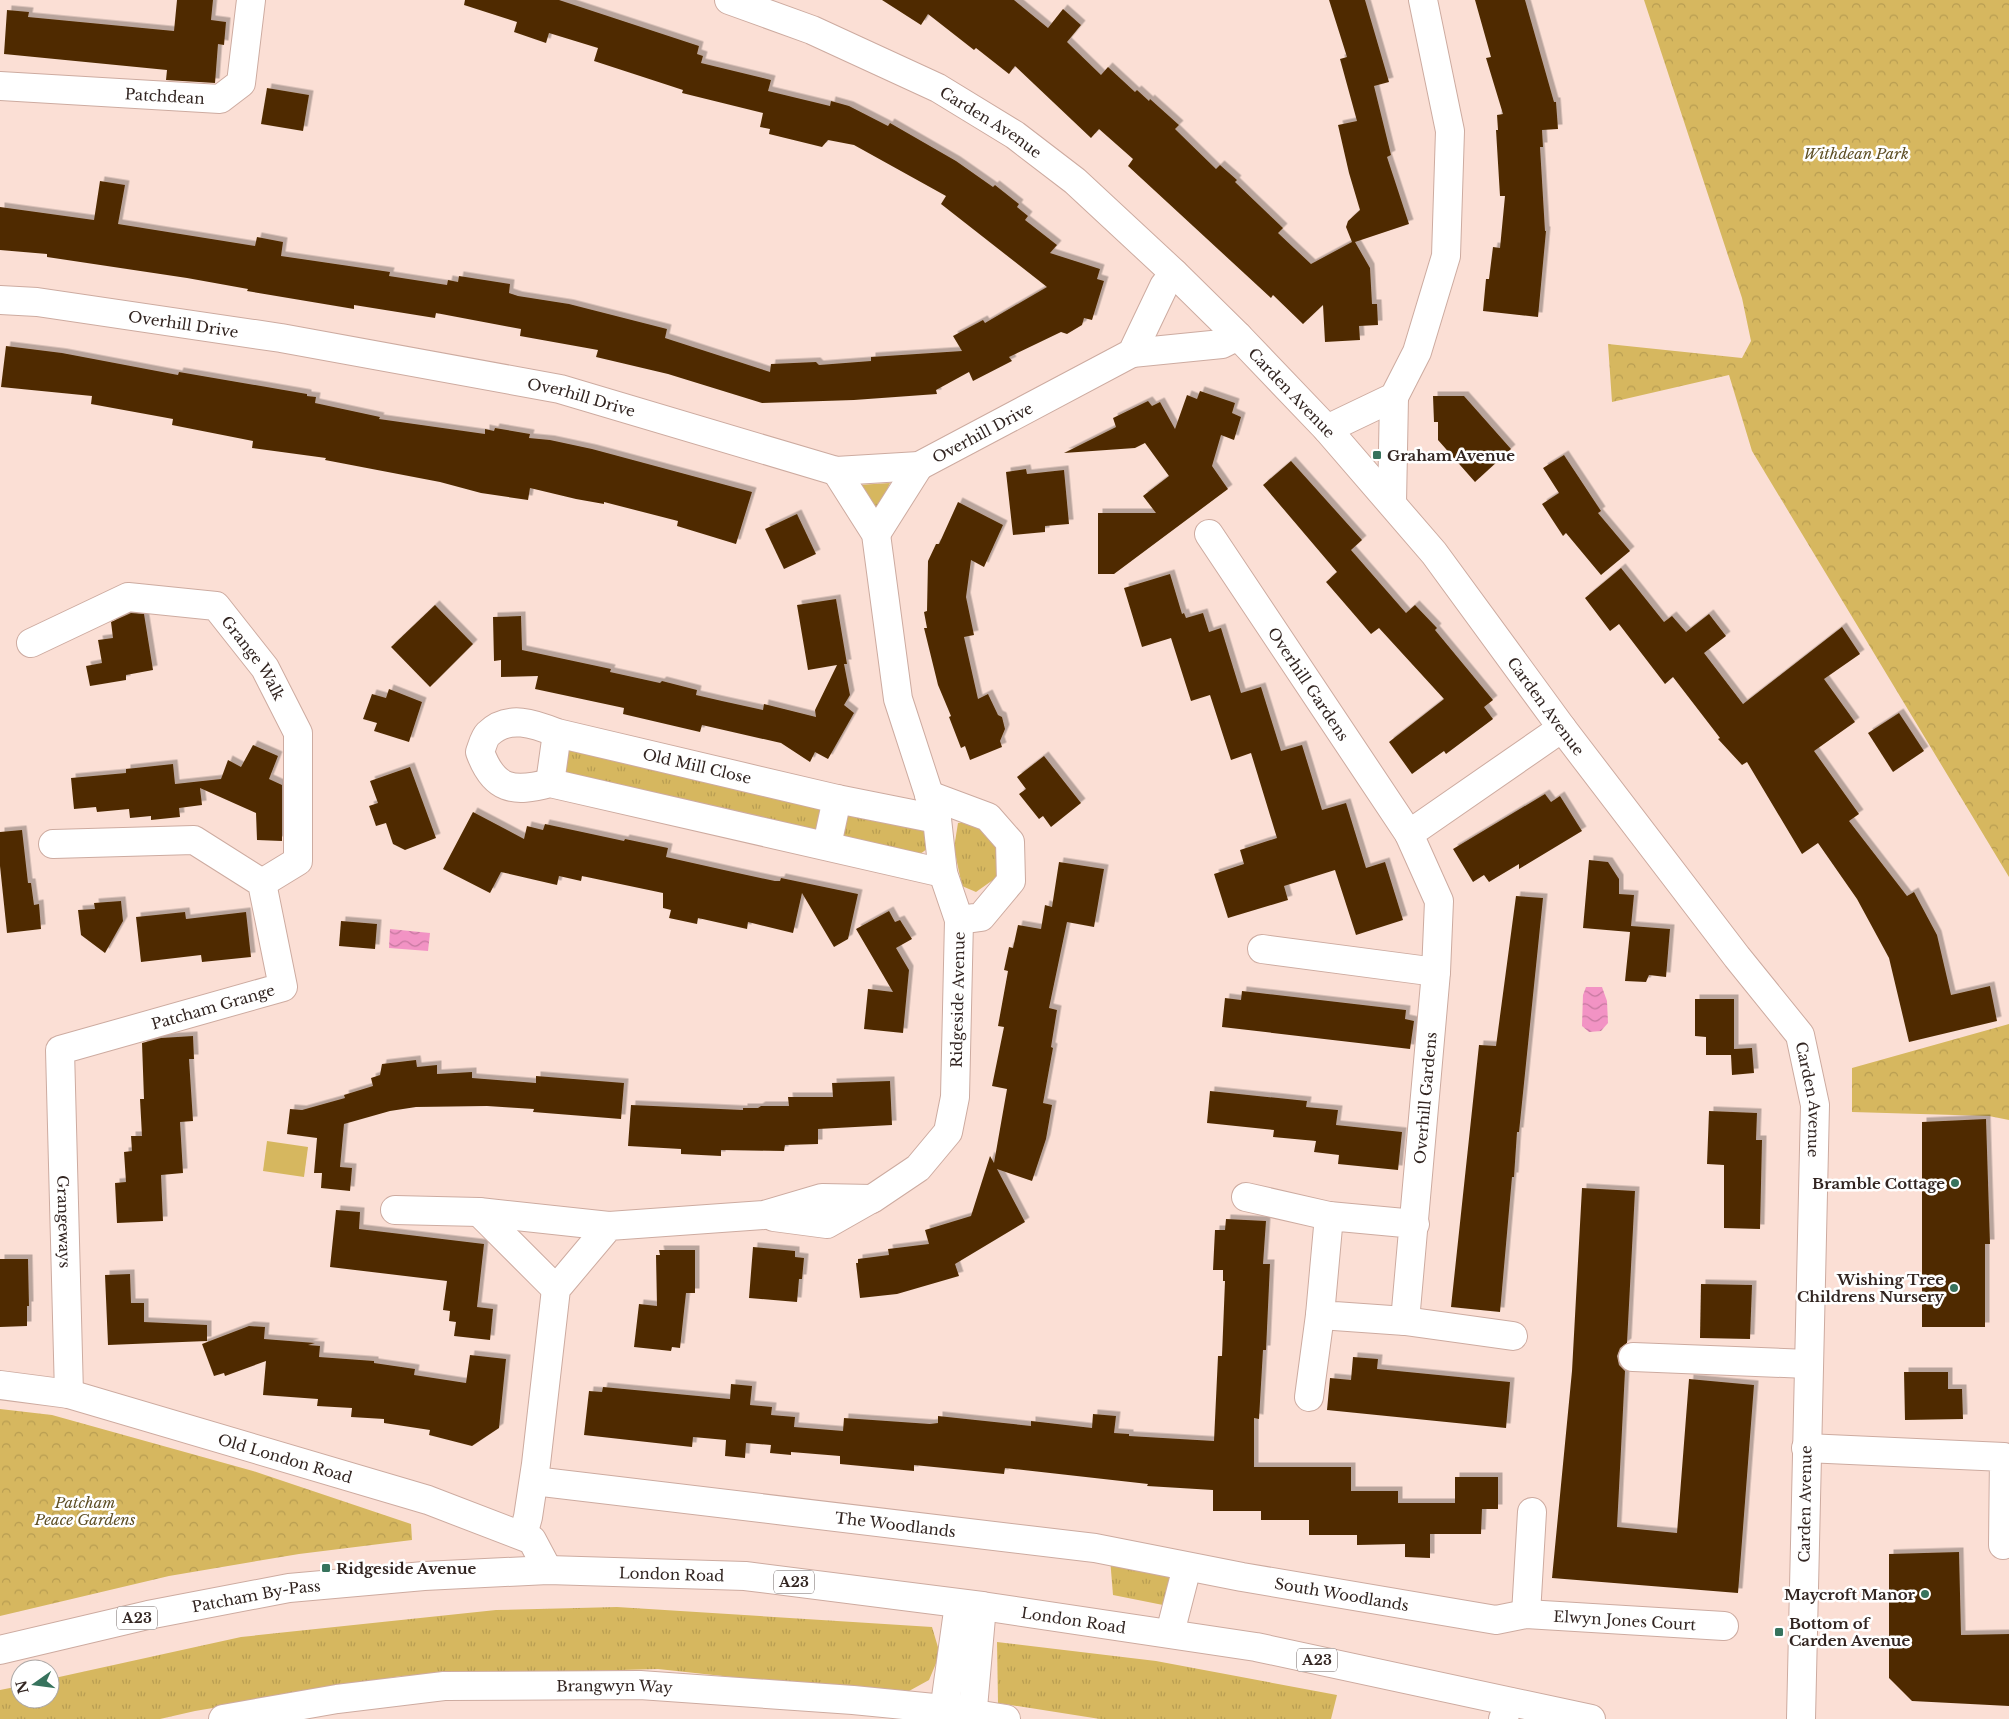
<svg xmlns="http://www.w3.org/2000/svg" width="2009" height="1719" viewBox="0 0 2009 1719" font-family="'Libre Baskerville',serif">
  <defs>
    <pattern id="grass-tufts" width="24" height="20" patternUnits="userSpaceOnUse" patternTransform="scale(1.25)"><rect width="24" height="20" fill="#d6b75f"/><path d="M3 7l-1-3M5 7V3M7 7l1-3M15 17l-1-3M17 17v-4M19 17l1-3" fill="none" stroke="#b89d52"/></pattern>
    <pattern id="park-crowns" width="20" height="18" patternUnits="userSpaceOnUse" patternTransform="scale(1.25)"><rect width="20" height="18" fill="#d6b75f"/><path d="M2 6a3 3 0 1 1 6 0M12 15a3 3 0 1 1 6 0" fill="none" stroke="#b89d52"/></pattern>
    <pattern id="water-waves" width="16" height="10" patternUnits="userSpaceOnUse" patternTransform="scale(1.25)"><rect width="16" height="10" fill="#f293c4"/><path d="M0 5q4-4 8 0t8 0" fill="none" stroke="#c5789f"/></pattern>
    <filter id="shadow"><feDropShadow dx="4.5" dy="-4.5" stdDeviation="0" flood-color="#0004"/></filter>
  </defs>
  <rect width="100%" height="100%" fill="#fbdfd5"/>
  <g fill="url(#grass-tufts)">
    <polygon points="890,483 877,513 858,485"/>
    <polygon points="571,749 920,827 928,835 927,849 920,854 566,776 562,770 564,753"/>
    <polygon points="972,821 1002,850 1000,875 976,892 962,886 954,848 958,823"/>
    <polygon points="1110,1558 1164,1571 1172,1580 1171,1595 1163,1605 1113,1595"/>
    <polygon points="617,1607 932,1627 940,1654 929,1680 909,1691 806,1685 658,1669 401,1676 195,1711 160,1719 0,1719 0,1690 20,1686 20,1699 50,1699 50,1679 241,1637 496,1610"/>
    <polygon points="997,1642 1156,1661 1337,1695 1331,1719 1100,1719 998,1703"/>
  </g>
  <g fill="url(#park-crowns)">
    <polygon points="1644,0 2009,0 2009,877 1752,451 1729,375 1612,402 1608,344 1742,358 1751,341 1742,298"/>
    <polygon points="2009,1024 2009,1120 1989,1116 1852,1112 1852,1068"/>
    <polygon points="0,1409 52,1415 253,1471 411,1524 412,1540 299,1554 169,1576 0,1616"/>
  </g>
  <polygon fill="#d6b75f" points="267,1141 308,1147 304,1177 263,1171"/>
  <g fill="url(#water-waves)">
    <polygon points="390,929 430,933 428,951 389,948"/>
    <polygon points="1586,987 1602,987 1607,1001 1608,1023 1601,1031 1589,1032 1582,1026 1583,995"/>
  </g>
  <g fill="#502c00" filter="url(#shadow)">
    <polygon points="177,0 213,0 211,20 226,22 224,45 218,44 215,83 166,80 167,70 4,54 7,10 29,12 28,17 174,31"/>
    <polygon points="465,0 559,0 699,46 697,54 703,56 701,63 771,80 768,91 830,106 831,101 849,106 888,126 890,123 956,161 993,187 995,185 1019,204 1017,207 1028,216 1025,220 1057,245 1050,253 1100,269 1097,279 1104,281 1092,320 1084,318 1082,325 1067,334 1061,332 1009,357 1012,361 973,381 969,372 936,390 937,394 854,400 762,403 668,374 596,357 598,350 520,336 521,329 436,313 435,318 354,305 354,309 247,291 248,289 187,278 47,257 47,254 0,250 0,207 94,220 100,181 125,185 118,224 255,246 257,237 283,242 281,256 390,272 389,276 447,285 448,280 458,282 459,276 510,284 509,293 518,296 569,304 667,329 665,338 770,372 771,364 816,362 819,365 871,361 871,357 962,351 953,336 983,320 985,323 1047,287 941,204 946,196 854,145 828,140 822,147 769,134 770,129 760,127 763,113 682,93 683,90 594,61 598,48 549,33 546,43 514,32 517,22 464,5"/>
    <polygon points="882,0 1014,0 1048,28 1063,9 1081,25 1067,42 1101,75 1108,67 1135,92 1137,90 1149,101 1150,99 1179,125 1175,129 1216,169 1220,165 1237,180 1235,182 1283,228 1278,233 1311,264 1352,242 1346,227 1348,221 1360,210 1349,173 1338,125 1357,121 1340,59 1347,57 1329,0 1365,0 1389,82 1374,86 1391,155 1387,157 1409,224 1355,242 1370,268 1372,304 1377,304 1378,325 1359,326 1360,340 1325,342 1323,305 1303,324 1273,295 1271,298 1128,166 1133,159 1099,129 1091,138 1015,66 1009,74 976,48 974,50 928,14 921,25"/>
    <polygon points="1475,0 1525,0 1554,102 1556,102 1558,129 1542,130 1543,147 1540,147 1545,231 1546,231 1538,317 1483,311 1486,279 1489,279 1493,247 1500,248 1505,196 1500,196 1496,130 1498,130 1497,115 1503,114 1486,58 1491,57"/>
    <polygon points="267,88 309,95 303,131 261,124"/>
    <polygon points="6,346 62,353 178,375 179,372 307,394 307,396 316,397 315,403 380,417 379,419 485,434 485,429 494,431 495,428 530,434 529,438 550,440 592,449 752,492 736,544 677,526 678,521 604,502 604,504 576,499 530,488 528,500 481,493 440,482 325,460 326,458 252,448 253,441 172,425 173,419 91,404 92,396 1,387"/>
    <polygon points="1200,391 1235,403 1232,413 1241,417 1234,440 1221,435 1212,466 1228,489 1114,574 1098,574 1098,513 1156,513 1143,496 1169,476 1145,443 1135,448 1064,453 1116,427 1113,418 1148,401 1152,406 1160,402 1175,429 1187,395 1197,399"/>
    <polygon points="1433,396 1464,396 1511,449 1475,482 1438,440 1438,422 1434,422"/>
    <polygon points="1564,455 1601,511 1598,513 1630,551 1601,575 1566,533 1563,536 1542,504 1559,493 1543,468"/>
    <polygon points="1291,461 1362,540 1351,550 1406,613 1415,605 1437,628 1435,630 1493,700 1484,707 1493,719 1446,754 1444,751 1412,774 1389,742 1444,699 1379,628 1371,634 1326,582 1337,572 1263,485"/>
    <polygon points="1026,469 1027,474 1064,470 1069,524 1045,526 1045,532 1013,535 1006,472"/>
    <polygon points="958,502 1003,525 984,567 971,560 966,597 974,635 964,637 978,699 988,694 998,715 1002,717 1005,729 1000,741 1002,747 970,760 965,746 961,748 949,717 951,716 938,685 924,628 927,628 924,612 927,611 928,561 936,544 939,544"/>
    <polygon points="797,514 816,554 784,569 765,529"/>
    <polygon points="1621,568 1664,622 1672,616 1686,632 1709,614 1726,636 1704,653 1743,704 1842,627 1860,654 1824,679 1855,722 1814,751 1859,814 1849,821 1907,896 1914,892 1937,935 1951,995 1990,986 1997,1021 1909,1042 1889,958 1857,899 1818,843 1802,854 1747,762 1742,765 1718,739 1720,738 1673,677 1665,684 1619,624 1610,631 1585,598"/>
    <polygon points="1170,574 1182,614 1184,613 1186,618 1203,613 1209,632 1221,628 1241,693 1261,687 1281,751 1302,745 1322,810 1346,803 1366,868 1385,862 1403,920 1356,935 1335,870 1284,886 1288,900 1228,918 1214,874 1244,864 1240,850 1277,838 1251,753 1231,760 1210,695 1191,701 1171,638 1142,647 1124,588"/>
    <polygon points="836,599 847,664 844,664 850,695 844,705 854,713 828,759 815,752 810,762 781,743 702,725 700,732 623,714 624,708 535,689 538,676 501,677 501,660 494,661 493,617 521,616 522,650 611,669 610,672 660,683 662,681 697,690 696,695 722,701 763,710 764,704 816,717 815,710 837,665 808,670 797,605"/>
    <polygon points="435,605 473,644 430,687 391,647"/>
    <polygon points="131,613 144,614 153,670 126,675 126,680 90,686 86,666 102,663 98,640 113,638 111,622"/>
    <polygon points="389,689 422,702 409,742 374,731 377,723 363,719 372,694 386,698"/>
    <polygon points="1899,713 1924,751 1893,772 1868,733"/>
    <polygon points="253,745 278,756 269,779 282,785 282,841 257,840 256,813 200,788 202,805 179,808 180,817 151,820 151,816 130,818 129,809 97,812 96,807 74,809 71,778 126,773 126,769 173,764 175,784 221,779 228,760 241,767"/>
    <polygon points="1044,756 1081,803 1051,827 1043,816 1039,819 1019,794 1026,789 1017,777"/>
    <polygon points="410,767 436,838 405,850 393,844 386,823 376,826 369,806 378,803 370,781"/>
    <polygon points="1545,794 1551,802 1560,796 1582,831 1519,869 1519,864 1489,882 1484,875 1473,882 1453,849"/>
    <polygon points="473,812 524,839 527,826 543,830 545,824 624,841 625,839 668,848 666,857 733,872 775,881 780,881 781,878 858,894 848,939 834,947 802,893 793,933 748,922 747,929 698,918 697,924 669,918 671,910 663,908 663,893 582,876 581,881 559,876 557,885 501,872 490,893 443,869"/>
    <polygon points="22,830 28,883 31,883 34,905 39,904 41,929 7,933 0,866 0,832"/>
    <polygon points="1589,860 1608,862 1619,879 1619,894 1634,895 1631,926 1670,929 1666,977 1649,975 1646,982 1625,981 1630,932 1583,928"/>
    <polygon points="1059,862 1104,869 1094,927 1067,922 1049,1008 1057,1010 1051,1047 1053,1048 1043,1103 1052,1105 1046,1139 1032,1181 997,1169 1025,1222 955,1264 959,1276 897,1294 860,1298 856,1263 858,1263 858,1259 889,1255 888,1249 929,1244 925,1230 971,1216 990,1156 994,1163 1007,1089 992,1086 1004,1027 998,1026 1008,971 1004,970 1009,947 1013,948 1018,925 1041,929 1045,905 1052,907"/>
    <polygon points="1516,896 1543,898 1519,1132 1517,1132 1514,1177 1512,1177 1500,1312 1451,1307 1479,1045 1496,1046"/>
    <polygon points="121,901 123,921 105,953 81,935 78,910 95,909 94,903"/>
    <polygon points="889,911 895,922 900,920 912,939 896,948 909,970 903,1033 864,1029 868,989 893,992 856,929"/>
    <polygon points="185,912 186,919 246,912 251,957 202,962 201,955 141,962 136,917"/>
    <polygon points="341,921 377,924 375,949 339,946"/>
    <polygon points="1242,991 1406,1010 1405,1019 1414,1021 1410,1049 1222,1027 1225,998 1241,1000"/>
    <polygon points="1695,999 1734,999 1734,1049 1752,1048 1754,1073 1732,1075 1731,1055 1706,1055 1706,1037 1695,1036"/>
    <polygon points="193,1036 194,1059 189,1059 193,1121 180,1122 183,1173 161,1175 163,1221 117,1223 115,1183 126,1182 124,1152 132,1151 131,1136 142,1136 140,1099 144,1099 142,1043 161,1038"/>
    <polygon points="416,1060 417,1067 437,1065 437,1074 472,1072 472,1078 536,1083 536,1076 624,1083 621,1119 533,1112 534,1109 487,1106 416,1107 390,1111 344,1124 340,1167 352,1168 350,1191 321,1188 322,1173 314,1173 317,1138 287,1134 290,1109 302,1110 345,1098 344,1095 373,1086 371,1078 380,1075 382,1064"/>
    <polygon points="890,1081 892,1125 818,1129 818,1144 785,1145 784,1151 721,1150 721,1156 681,1154 681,1149 628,1146 631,1105 743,1110 743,1108 758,1108 761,1106 789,1106 788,1097 833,1097 832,1083"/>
    <polygon points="1210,1091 1307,1101 1306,1107 1338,1110 1336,1125 1402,1132 1398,1170 1338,1164 1339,1155 1314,1152 1316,1141 1273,1137 1274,1130 1207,1123"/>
    <polygon points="1709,1111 1757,1113 1756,1140 1762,1140 1760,1229 1724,1228 1724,1165 1707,1164"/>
    <polygon points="1986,1119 1990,1244 1985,1244 1985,1327 1922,1327 1922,1122"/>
    <polygon points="1582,1188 1635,1191 1627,1343 1620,1348 1617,1356 1619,1365 1625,1371 1617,1527 1677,1533 1689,1379 1754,1385 1738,1593 1552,1578 1572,1371"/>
    <polygon points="336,1210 360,1212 359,1229 484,1244 477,1307 493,1309 490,1340 454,1336 456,1322 449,1321 450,1311 443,1310 447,1281 330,1267"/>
    <polygon points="1226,1219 1266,1221 1263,1264 1270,1264 1266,1350 1263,1350 1259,1419 1254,1418 1254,1467 1351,1467 1351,1491 1398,1491 1398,1503 1455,1503 1455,1477 1498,1477 1498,1509 1482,1509 1481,1534 1430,1534 1430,1558 1405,1557 1405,1544 1357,1545 1357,1535 1309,1535 1309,1520 1261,1520 1261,1511 1213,1511 1213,1490 1147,1486 1148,1484 1005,1468 1004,1474 914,1465 914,1471 840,1464 840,1456 791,1452 791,1455 770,1453 771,1445 746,1443 745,1458 725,1456 726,1440 693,1437 692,1447 584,1435 589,1391 602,1392 603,1387 730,1399 731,1384 752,1386 750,1405 772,1407 771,1415 795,1417 794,1427 843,1431 844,1418 930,1424 938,1423 938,1416 1031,1426 1031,1421 1092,1428 1093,1414 1116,1416 1114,1433 1129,1434 1129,1436 1214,1441 1218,1356 1222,1356 1225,1281 1223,1281 1223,1270 1213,1270 1215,1230 1225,1230"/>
    <polygon points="753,1247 795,1251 795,1257 804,1258 802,1279 799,1279 797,1302 749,1298"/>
    <polygon points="659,1250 695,1250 695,1293 686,1293 680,1348 672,1347 671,1351 634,1347 639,1304 657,1306 656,1255 660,1255"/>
    <polygon points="0,1259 28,1259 29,1306 27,1306 27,1326 0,1327"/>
    <polygon points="130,1274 131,1303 144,1303 144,1322 207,1325 207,1341 108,1345 105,1275"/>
    <polygon points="1701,1284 1752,1285 1750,1339 1700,1338"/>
    <polygon points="249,1326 265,1327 264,1339 315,1343 308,1345 320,1346 319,1357 374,1361 374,1363 415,1369 414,1375 466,1383 470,1355 506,1359 499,1428 472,1446 429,1435 430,1430 384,1423 384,1419 351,1417 352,1408 317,1406 318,1399 263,1395 266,1361 225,1376 224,1373 214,1376 202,1344"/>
    <polygon points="1353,1357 1378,1359 1377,1369 1510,1382 1506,1428 1327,1410 1330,1378 1351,1380"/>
    <polygon points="1904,1372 1948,1372 1948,1389 1962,1389 1963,1419 1905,1420"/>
    <polygon points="1959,1552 1961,1635 2009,1634 2009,1706 1912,1701 1889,1678 1889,1554"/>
  </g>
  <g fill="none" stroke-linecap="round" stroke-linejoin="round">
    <g stroke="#cdaba0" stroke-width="30">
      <g id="minor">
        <path id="s1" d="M729,0l83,30 126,58 77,47 60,46 99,92 64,63 89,93 107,124 128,175 175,229 63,78 15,70 -14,614"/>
        <path id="s2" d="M0,86l220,13 21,-16 10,-83"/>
        <path id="s3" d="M0,300l37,2 244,36 279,51 276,82 83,-5 213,-113 32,-67 10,-13"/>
        <polyline points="1132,353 1222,344 1238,336"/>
        <polyline points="1327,429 1394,397 1417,352 1446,256 1450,131 1423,0"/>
        <polyline points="1392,503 1394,397"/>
        <polyline points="876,534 919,466"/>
        <path id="s4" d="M1209,534l200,300"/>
        <path id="s5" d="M31,643l97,-46 88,9 49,62 33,65v128l-36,22"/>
        <polyline points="550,783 557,733"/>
        <polyline points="929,795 988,817 1010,842 1011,881 981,917 959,920"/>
        <path d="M937,819l-100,-20 -280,-66c-22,-9 -49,-19 -69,1 -4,4 -6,13 -8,18 14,38 33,41 70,31l393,90"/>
        <path id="s6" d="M53,844l141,-4 68,43 21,104 -223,63 9,344"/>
        <polyline points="827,845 837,799"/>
        <polyline points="1262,949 1436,972"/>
        <polyline points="1246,1197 1329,1216"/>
        <polyline points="395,1210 479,1212 609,1226"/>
        <polyline points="479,1212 556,1289"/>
        <polyline points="774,1217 827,1224 871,1199"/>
        <path id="s7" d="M1415,1224l-86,-8 -9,99 85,6 31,-349 3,-71 -30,-67 153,-106"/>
        <polyline points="1405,1321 1513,1336"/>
        <polyline points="1633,1357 1808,1364"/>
        <path id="s8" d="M0,1385l69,9 359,106 104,40 16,30"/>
        <polyline points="1309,1397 1320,1315"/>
        <polyline points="1806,1448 2004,1457 2003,1545"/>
        <path id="s9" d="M534,1481l561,67 147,29 254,43 30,-6 198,12"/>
        <path id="s10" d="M523,1535l5,-18 8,-53 20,-175 53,-63 155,-11 58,-17 50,1 46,-31 30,-36 7,-35 4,-177 -16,-47 -6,-54 -39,-120 -22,-165 -40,-63"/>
        <polyline points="1526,1614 1532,1512"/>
        <polyline points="1170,1633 1187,1567"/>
        <path id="s11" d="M223,1719l114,-20 107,-13 196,-1 213,15 91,9 62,10"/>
        <polyline points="943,1719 959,1604"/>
        <polyline points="972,1719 982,1606"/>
        <polyline points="1503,1719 1510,1702"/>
      </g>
    </g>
    <g stroke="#cdaba0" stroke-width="30">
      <g id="highway">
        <path id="s12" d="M0,1650l148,-35 141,-27 135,-12 124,-6 197,6 237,30 274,41 335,72"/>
      </g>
    </g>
    <use href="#minor" stroke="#fff" stroke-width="28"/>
    <use href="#highway" stroke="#fff" stroke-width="28"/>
  </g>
  <g fill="#37735d" stroke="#fff" stroke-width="2">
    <rect x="1372" y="450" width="10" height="10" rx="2.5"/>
    <circle cx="1955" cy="1183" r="5"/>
    <circle cx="1954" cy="1288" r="5"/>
    <rect x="321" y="1563" width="10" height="10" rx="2.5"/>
    <circle cx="1925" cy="1594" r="5"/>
    <rect x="1774" y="1627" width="10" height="10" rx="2.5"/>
  </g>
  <g text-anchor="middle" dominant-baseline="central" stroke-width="5" stroke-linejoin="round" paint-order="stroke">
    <g fill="#fff" stroke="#706664" stroke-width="1">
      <rect x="774" y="1570.5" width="40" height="23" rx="4"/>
      <rect x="117" y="1606.5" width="40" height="23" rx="4"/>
      <rect x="1297" y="1648.5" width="40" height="23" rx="4"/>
    </g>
    <g font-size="14" font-weight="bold" fill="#322521">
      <text x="794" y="1582">A23</text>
      <text x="137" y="1618">A23</text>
      <text x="1317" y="1660">A23</text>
    </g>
    <g font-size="15" fill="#322521" stroke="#fff">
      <text stroke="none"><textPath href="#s2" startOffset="165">Patchdean</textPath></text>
      <text stroke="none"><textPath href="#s1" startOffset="290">Carden Avenue</textPath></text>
      <text stroke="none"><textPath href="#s3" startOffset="185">Overhill Drive</textPath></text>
      <text stroke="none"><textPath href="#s1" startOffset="696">Carden Avenue</textPath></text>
      <text stroke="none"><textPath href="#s3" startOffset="590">Overhill Drive</textPath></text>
      <text stroke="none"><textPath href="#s3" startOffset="1010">Overhill Drive</textPath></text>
      <text stroke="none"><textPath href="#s5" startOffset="260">Grange Walk</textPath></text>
      <text stroke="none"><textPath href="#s4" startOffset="180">Overhill Gardens</textPath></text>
      <text stroke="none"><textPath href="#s1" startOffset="1100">Carden Avenue</textPath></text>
      <text transform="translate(697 766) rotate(13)">Old Mill Close</text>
      <text stroke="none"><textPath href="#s10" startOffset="832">Ridgeside Avenue</textPath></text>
      <text transform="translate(213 1007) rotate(-16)">Patcham Grange</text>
      <text stroke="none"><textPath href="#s7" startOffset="495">Overhill Gardens</textPath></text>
      <text stroke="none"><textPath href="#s1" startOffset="1581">Carden Avenue</textPath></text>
      <text stroke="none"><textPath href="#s6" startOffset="731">Grangeways</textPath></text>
      <text stroke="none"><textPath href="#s8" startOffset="295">Old London Road</textPath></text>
      <text transform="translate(1805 1504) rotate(-89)">Carden Avenue</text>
      <text stroke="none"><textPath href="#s9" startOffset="364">The Woodlands</textPath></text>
      <text stroke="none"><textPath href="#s12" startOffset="679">London Road</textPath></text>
      <text stroke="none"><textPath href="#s9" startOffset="816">South Woodlands</textPath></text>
      <text stroke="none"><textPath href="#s12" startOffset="262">Patcham By-Pass</textPath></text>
      <text stroke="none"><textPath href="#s12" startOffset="1084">London Road</textPath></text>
      <text stroke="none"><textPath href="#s9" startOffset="1102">Elwyn Jones Court</textPath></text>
      <text stroke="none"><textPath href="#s11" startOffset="394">Brangwyn Way</textPath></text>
    </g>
    <g font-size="15" font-style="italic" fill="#5f5026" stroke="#fff">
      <text x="1856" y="153">Withdean Park</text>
      <text x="85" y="1502">Patcham<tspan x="85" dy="17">Peace Gardens</tspan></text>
    </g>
    <g font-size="15" font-weight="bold" fill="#322521" stroke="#fff" text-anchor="start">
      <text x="1387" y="455">Graham Avenue</text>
      <text x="1945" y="1183" text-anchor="end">Bramble Cottage</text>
      <text x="1944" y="1279" text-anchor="end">Wishing Tree<tspan x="1944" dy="17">Childrens Nursery</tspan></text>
      <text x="336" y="1568">Ridgeside Avenue</text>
      <text x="1915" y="1594" text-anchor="end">Maycroft Manor</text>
      <text x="1789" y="1623">Bottom of<tspan x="1789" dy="17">Carden Avenue</tspan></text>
    </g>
  </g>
  <g transform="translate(35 1684) rotate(256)"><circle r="24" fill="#ffffff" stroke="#ada8a6"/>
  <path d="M0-4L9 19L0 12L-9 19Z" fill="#37735d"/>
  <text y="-8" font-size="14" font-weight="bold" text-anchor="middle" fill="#322521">N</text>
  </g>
</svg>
